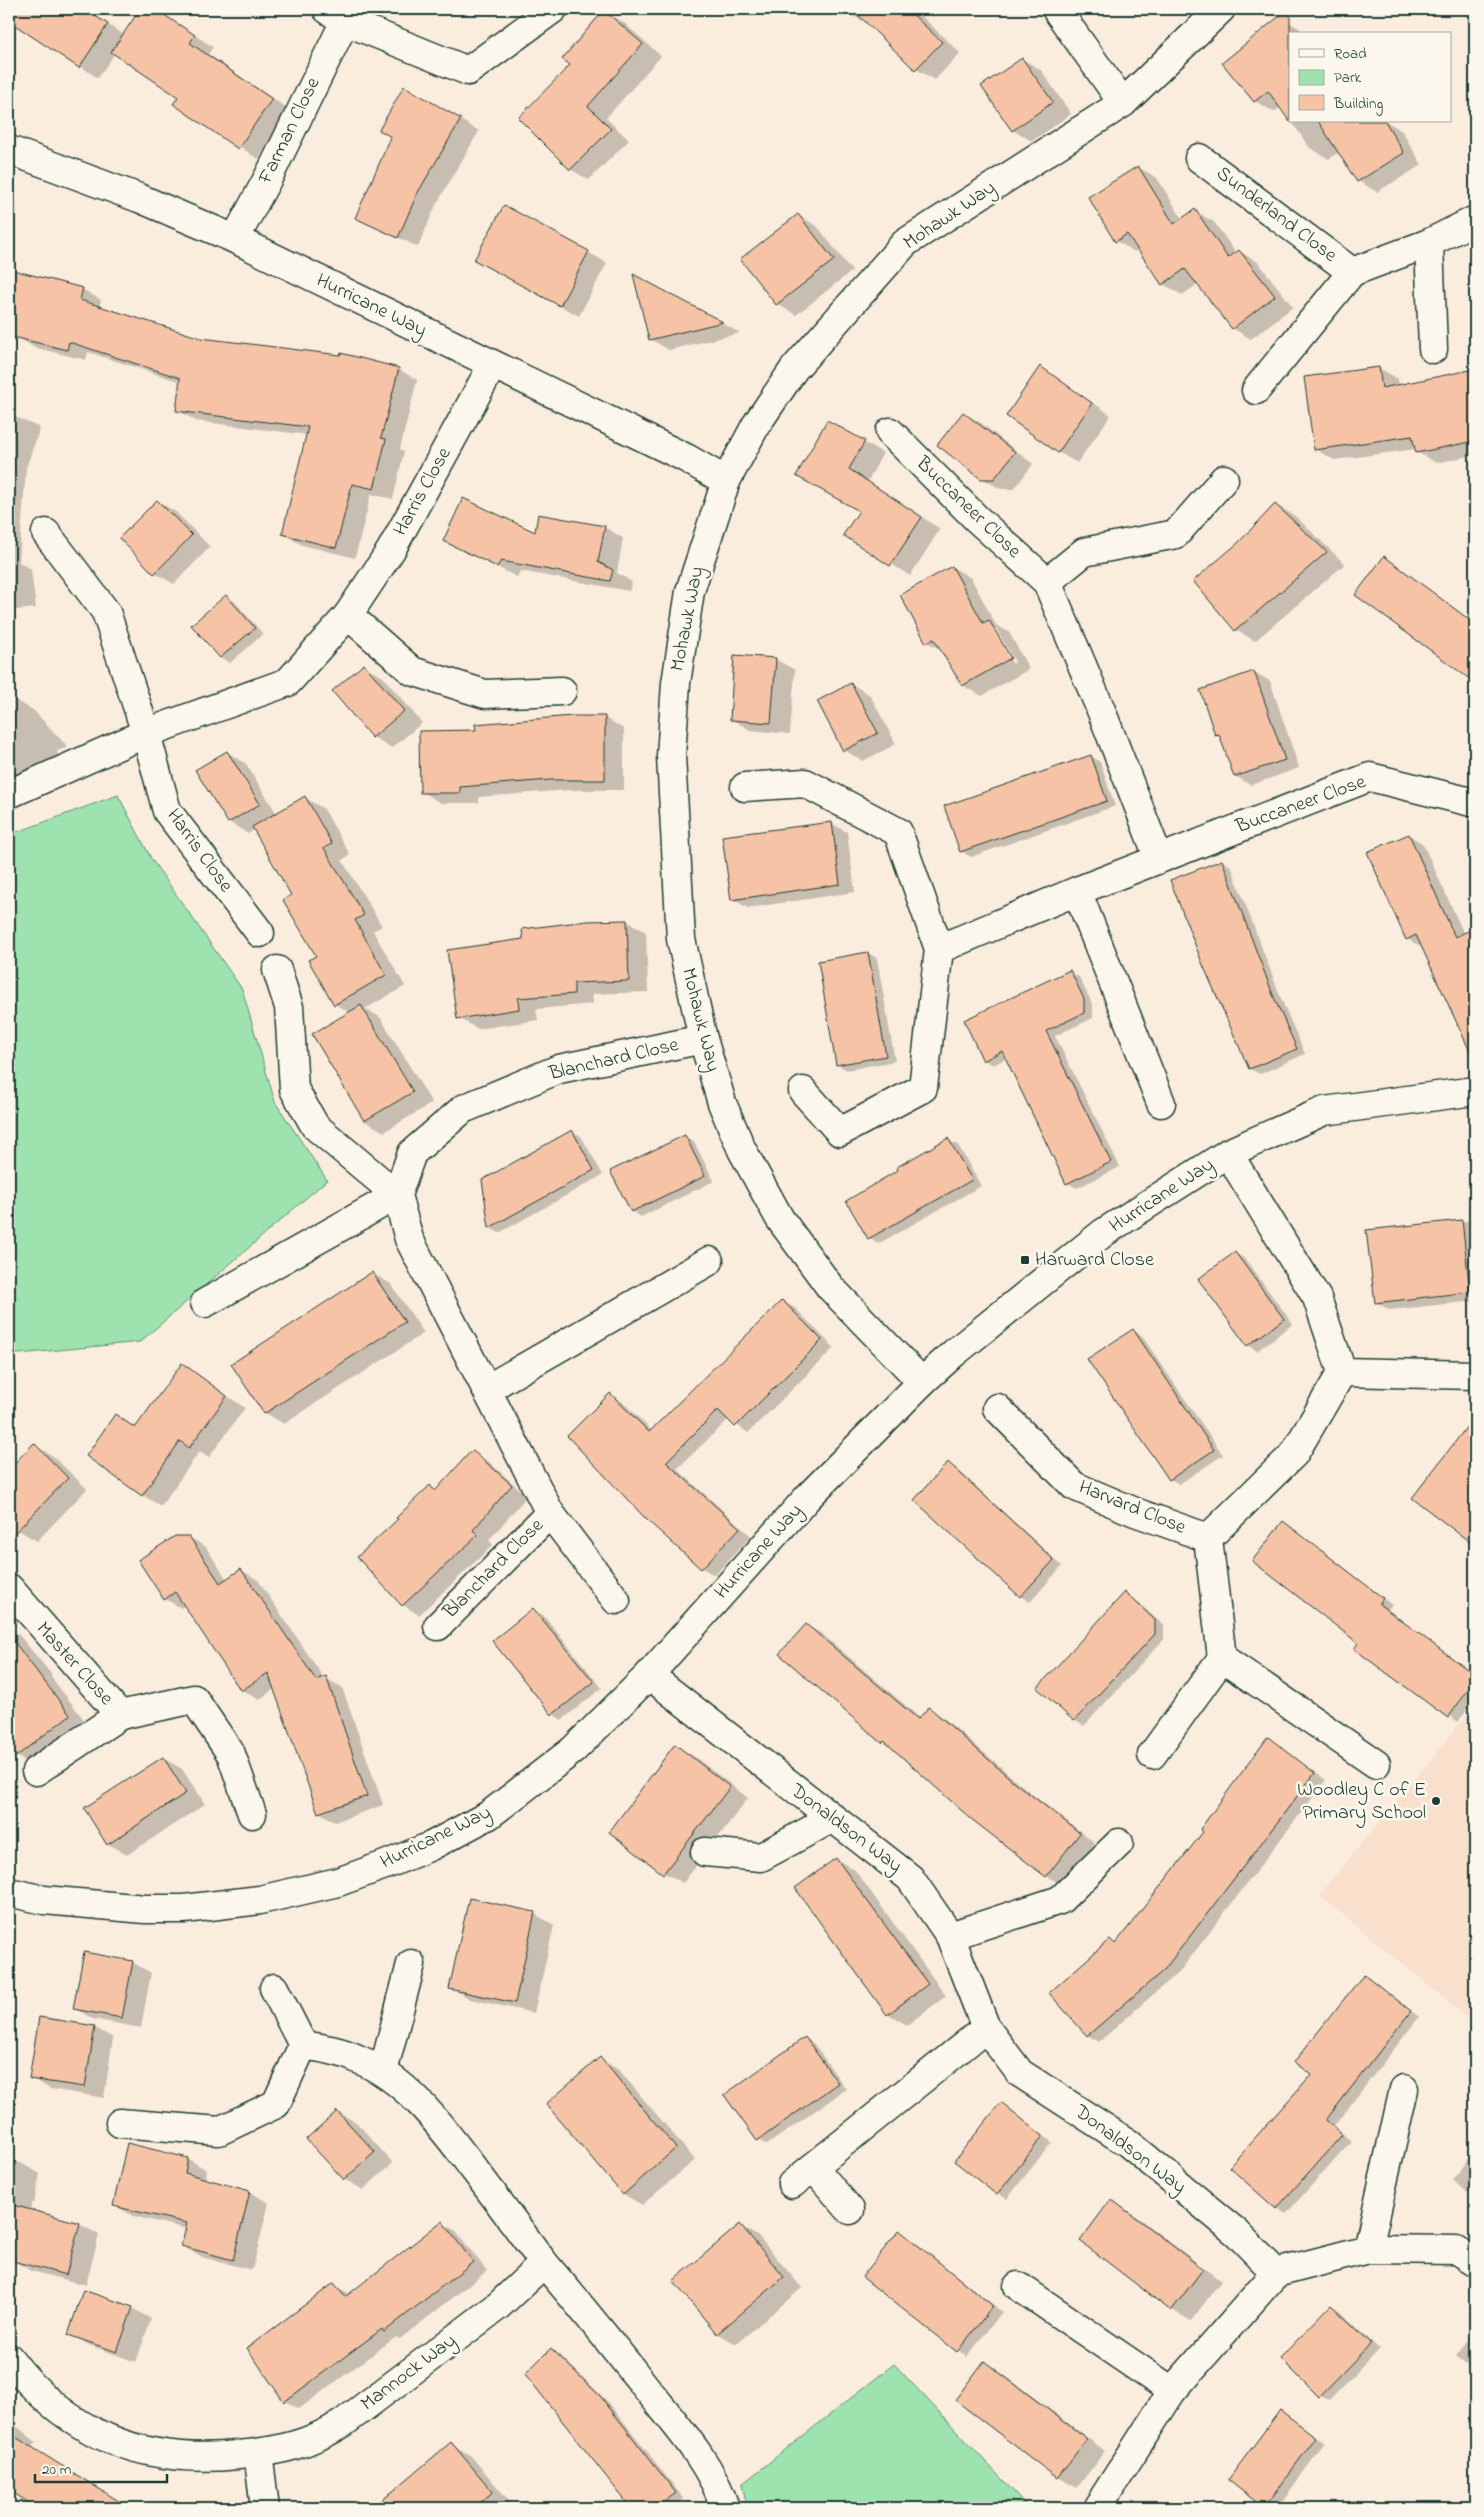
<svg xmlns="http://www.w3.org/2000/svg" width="1484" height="2517" viewBox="0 0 1484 2517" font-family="'Indie Flower',sans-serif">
  <rect width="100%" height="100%" fill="#faedde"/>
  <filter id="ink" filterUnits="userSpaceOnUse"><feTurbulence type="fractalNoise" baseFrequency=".02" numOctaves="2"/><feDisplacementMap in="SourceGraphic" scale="10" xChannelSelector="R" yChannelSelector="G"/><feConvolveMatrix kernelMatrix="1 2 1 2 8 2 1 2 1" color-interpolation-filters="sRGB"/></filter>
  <g filter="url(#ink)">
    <polygon fill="#f9e0cd" points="1475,1706 1475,2024 1319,1895"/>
    <g fill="#9ee2af" stroke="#5e9072">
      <polygon points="118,795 152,860 242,989 275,1102 327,1180 140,1342 9,1355 9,835"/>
      <polygon points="894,2364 1029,2508 747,2508 742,2484"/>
    </g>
    <g fill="#0003" fill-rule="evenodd">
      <polygon points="35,9 85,9 124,35 141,9 155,9 213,47 208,54 291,111 258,159 175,103 179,97 115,53 98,78 22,28"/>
      <polygon points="842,9 914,9 960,53 935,80 916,69 864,19 862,21"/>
      <polygon points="605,12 624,23 661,56 606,118 629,140 589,180 570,169 571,65"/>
      <polygon points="1280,17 1299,28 1304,34 1290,34 1290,120 1281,107 1274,112 1255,101 1223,63"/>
      <polygon points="1022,59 1041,70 1071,114 1032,141 1012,130"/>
      <polygon points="405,87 479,131 436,205 418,247 357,218 392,137"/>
      <polygon points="1291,121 1386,121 1402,131 1422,165 1377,192 1358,181 1339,152 1329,159 1310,148"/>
      <polygon points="1138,167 1157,178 1183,220 1195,211 1214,222 1236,253 1239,251 1258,262 1293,307 1251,339 1232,328 1198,284 1182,295 1163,284 1139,249 1135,252 1116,241"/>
      <polygon points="798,215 817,226 852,271 796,315 777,304 742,260"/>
      <polygon points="588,252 607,263 579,316 495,271"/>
      <polygon points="9,268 19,273 82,289 101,300 99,308 200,339 398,369 417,380 400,449 404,452 393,499 371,494 355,558 302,545 283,534 308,435 196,421 177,410 181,382 88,352 86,360 33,347 9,332"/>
      <polygon points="635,277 722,323 740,333 669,350 650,339"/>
      <polygon points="1041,368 1111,415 1077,463 1058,452"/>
      <polygon points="1379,368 1398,379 1399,385 1475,370 1475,455 1436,463 1417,452 1416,449 1334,460 1315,449"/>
      <polygon points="964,413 982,424 1033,464 1014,489 1001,489 981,478"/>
      <polygon points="9,414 40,428 26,468 19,562 31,569 36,608 15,610 9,670"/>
      <polygon points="827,422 883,453 868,481 940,529 910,576 845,534 860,511"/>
      <polygon points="157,501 176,512 210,547 174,584 155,573"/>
      <polygon points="1276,505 1295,516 1345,564 1255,641 1236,630 1194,581 1239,544"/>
      <polygon points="604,527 623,538 617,573 632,582 629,591 520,571 517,577 445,541"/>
      <polygon points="1394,563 1475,624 1475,682 1357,594"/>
      <path d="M952,567l19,11 25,47 13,7 20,37 -47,27 -20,-11 -19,-34 -16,-9zM993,629h3l19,33 -2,2z"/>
      <polygon points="226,596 235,602 263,634 230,663 221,658 193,625"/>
      <polygon points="775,659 795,670 790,734 750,730 731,719"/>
      <polygon points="364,666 383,677 422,723 392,748 373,737 334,691"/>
      <polygon points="1254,672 1270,681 1299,768 1251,785 1235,776 1221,738 1216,735"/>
      <polygon points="851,684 870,695 896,744 863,761 844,750 819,701"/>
      <polygon points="13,699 33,710 68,747 57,751 63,767 9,786 9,700"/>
      <polygon points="572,718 605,718 624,729 624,790 570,790 479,797 479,803 441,803 422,792 477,732"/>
      <polygon points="227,752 246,764 277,814 305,798 324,809 350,855 342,860 382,926 373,931 405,986 365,1009 380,1017 432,1103 384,1132 365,1121 314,1034 350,1013 335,1004 292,895 255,829 248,834 229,822 197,771"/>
      <polygon points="1091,756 1100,762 1115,806 971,857 961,851"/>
      <polygon points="831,823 847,832 855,892 748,908 732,899"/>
      <polygon points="1409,835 1423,844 1464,934 1475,929 1475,1030 1473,1031 1422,947 1407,939"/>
      <polygon points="1222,861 1231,866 1282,1001 1305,1054 1260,1074 1250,1069 1204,965"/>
      <polygon points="627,921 646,932 648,992 592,994 593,1004 536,1009 538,1020 478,1029 458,1018 524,940"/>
      <polygon points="868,953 877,958 895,1061 847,1070 837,1064"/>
      <polygon points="1070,972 1079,977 1093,1005 1093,1018 1055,1036 1120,1167 1077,1188 1067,1183 1007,1058 993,1065 984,1060"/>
      <polygon points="572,1131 581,1136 603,1175 499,1233 490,1228 483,1181"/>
      <polygon points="685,1136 694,1142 714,1181 641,1217 632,1211 612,1172"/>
      <polygon points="948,1140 958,1145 981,1186 878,1244 869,1238"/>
      <polygon points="1475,1220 1475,1301 1390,1310 1376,1302 1368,1232"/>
      <polygon points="1235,1253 1245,1259 1293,1324 1257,1351 1248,1345 1199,1280"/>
      <polygon points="372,1273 391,1284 424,1333 284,1424 265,1413"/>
      <polygon points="782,1301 795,1308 834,1348 748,1433 729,1419 677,1469 751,1536 715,1575 702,1568 648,1520 611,1395 623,1402 651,1430"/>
      <polygon points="1133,1330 1142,1336 1223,1455 1179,1484 1170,1479"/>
      <polygon points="182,1365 245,1408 209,1457 199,1452 161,1506 142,1495 116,1416 137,1428"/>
      <polygon points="1466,1430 1475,1436 1475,1544 1473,1542"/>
      <polygon points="34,1445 53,1456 87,1489 37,1541 18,1530 9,1521 9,1471"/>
      <polygon points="472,1452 488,1461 527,1496 489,1540 493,1545 419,1615 403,1605 359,1557 400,1519 430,1486 437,1491"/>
      <polygon points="948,1464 957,1469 1062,1566 1030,1602 1020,1596"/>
      <polygon points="1283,1522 1392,1605 1387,1610 1475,1675 1475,1698 1458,1722 1360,1643"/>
      <polygon points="189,1537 206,1547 227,1580 241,1570 258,1580 324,1678 342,1687 383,1805 335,1822 319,1812 275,1688 259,1700 242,1690 185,1605 181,1608 165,1599"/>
      <polygon points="1125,1594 1134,1599 1164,1626 1164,1639 1084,1726 1074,1720"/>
      <polygon points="534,1610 543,1615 602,1688 562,1720 553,1714 494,1642"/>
      <polygon points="806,1625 822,1634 920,1718 929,1709 944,1718 1028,1791 1095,1843 1062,1885 1047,1876 971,1817 895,1749 883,1742 781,1654"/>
      <polygon points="9,1629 19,1635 52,1675 51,1677 89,1726 35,1767 16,1756 9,1746"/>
      <polygon points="1268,1739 1326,1780 1180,1971 1099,2042 1087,2035 1110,1941 1116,1944 1205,1831"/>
      <polygon points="676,1746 695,1757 748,1798 683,1883 664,1873"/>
      <polygon points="163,1758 182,1769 205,1804 127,1855 108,1844"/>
      <polygon points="836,1859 855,1870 946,1996 907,2025 888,2014"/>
      <polygon points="470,1900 535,1914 554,1925 534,2013 470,1999 451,1988"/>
      <polygon points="132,1962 151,1973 141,2028 93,2019 74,2008"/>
      <polygon points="1364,1975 1419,2017 1334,2126 1351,2141 1286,2214 1277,2208 1231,2167 1313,2075"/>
      <polygon points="94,2027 113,2038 104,2098 50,2089 31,2078"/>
      <polygon points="805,2038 814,2044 846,2089 767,2145 758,2140"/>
      <polygon points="600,2059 619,2070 695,2160 642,2205 623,2194"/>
      <polygon points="1002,2104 1052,2142 1007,2199 998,2194"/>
      <polygon points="338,2112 357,2123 393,2163 363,2190 344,2179"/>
      <polygon points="128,2145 188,2159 207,2170 205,2180 250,2192 269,2203 252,2270 201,2257 182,2246 187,2229 133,2216 114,2205"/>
      <polygon points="1475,2149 1475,2198 1452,2180"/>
      <polygon points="9,2160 21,2163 40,2174 34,2203 32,2202 30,2211 80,2224 99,2235 86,2285 31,2271 12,2260 21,2227 9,2224"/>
      <polygon points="1111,2201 1130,2212 1221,2281 1191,2321 1172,2310"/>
      <polygon points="442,2223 456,2231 487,2271 400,2339 396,2337 299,2409 285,2401 334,2285 350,2294"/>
      <polygon points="740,2226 759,2237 802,2288 736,2344 717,2333"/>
      <polygon points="900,2231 1002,2312 967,2357 864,2277"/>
      <polygon points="1331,2306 1341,2312 1379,2349 1329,2401 1320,2396"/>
      <polygon points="132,2308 151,2319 136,2362 89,2345 70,2334"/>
      <polygon points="1475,2331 1475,2370 1456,2355"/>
      <polygon points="551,2350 560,2355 610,2404 684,2499 672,2508 633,2508 527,2374"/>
      <polygon points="984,2363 1003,2374 1105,2451 1077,2488 1058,2477"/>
      <polygon points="1280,2411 1325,2443 1277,2508 1268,2508 1230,2480"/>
      <polygon points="9,2420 36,2442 31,2448 128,2507 131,2502 142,2508 39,2508 9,2489"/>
      <polygon points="451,2444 470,2455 511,2503 505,2508 371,2508"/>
    </g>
    <g fill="#f6c3a6" stroke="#1f3d34">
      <polygon points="9,9 84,9 108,24 79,68 9,21"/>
      <polygon points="140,9 155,9 195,35 190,43 272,99 238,149 173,104 178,97 111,52"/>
      <polygon points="852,9 907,9 942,42 915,70"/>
      <polygon points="1288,9 1290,9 1290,122 1268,91 1254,102 1222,63"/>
      <polygon points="604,10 643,44 588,106 611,129 570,170 518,118 570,65 562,59"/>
      <polygon points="1022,58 1053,102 1012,131 981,86"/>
      <polygon points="404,86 461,119 417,194 398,238 355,218 391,137 379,130"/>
      <polygon points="1318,121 1385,121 1404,153 1357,182"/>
      <polygon points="1138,166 1174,224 1195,209 1228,258 1239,250 1275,296 1232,329 1185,269 1162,285 1127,234 1115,242 1088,197"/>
      <polygon points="504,205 589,251 560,306 474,260"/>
      <polygon points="798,214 834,260 776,305 740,259"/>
      <polygon points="9,269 83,288 80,300 201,338 340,355 341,353 399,368 381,438 386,439 374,489 352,484 336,548 282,534 308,427 176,411 180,378 69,342 67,350 9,336"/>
      <polygon points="633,274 723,322 649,340"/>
      <polygon points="1040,366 1092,403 1058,453 1006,416"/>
      <polygon points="1379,367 1382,388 1475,369 1475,441 1416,453 1412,436 1314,450 1304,377"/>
      <polygon points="963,412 1015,452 994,479 981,479 937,445"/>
      <polygon points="827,420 865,441 849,469 922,517 890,566 843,535 859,511 796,476"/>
      <polygon points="463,498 535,532 538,514 605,526 598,562 613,570 610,581 501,561 497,567 443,541"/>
      <polygon points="157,500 192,535 154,574 119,538"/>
      <polygon points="1275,504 1327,552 1235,631 1193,581 1238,543"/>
      <polygon points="1384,556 1475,624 1475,683 1355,595"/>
      <polygon points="952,566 983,623 989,620 1011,658 962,686 934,639 926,643 900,595"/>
      <polygon points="226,595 255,628 220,658 191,625"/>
      <polygon points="734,655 776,658 771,723 730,720"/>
      <polygon points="364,664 404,711 372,738 332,691"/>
      <polygon points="1254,671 1285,760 1234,777 1219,734 1215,735 1200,690"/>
      <polygon points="851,683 878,733 843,751 817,701"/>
      <polygon points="572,716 605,716 605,780 550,780 460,787 460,793 420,793 419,731 476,730 475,724"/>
      <polygon points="227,751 260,804 228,823 195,770"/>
      <polygon points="1091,755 1107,801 960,852 944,806"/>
      <polygon points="305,796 332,844 324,848 364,915 355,920 386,975 334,1005 308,960 316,956 283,900 291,895 252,827"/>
      <polygon points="832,822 840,884 731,900 722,836"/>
      <polygon points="1409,834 1455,937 1475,928 1475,1062 1416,935 1406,940 1367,852"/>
      <polygon points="1222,860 1273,995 1297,1049 1249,1069 1203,965 1170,880"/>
      <polygon points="627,920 629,981 574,983 574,994 518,998 519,1009 457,1019 447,950 523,939 522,929 587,921"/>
      <polygon points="868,952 886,1056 836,1065 818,961"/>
      <polygon points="1070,970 1084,999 1084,1013 1046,1031 1111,1162 1066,1184 1002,1051 983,1061 964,1020"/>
      <polygon points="361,1005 413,1092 364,1121 312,1034"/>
      <polygon points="572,1130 594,1170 489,1228 482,1180"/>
      <polygon points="685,1135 705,1176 631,1212 610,1171"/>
      <polygon points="948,1138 972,1180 868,1239 846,1201 898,1170 897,1167"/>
      <polygon points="1462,1220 1470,1292 1375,1303 1366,1230"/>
      <polygon points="1235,1252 1284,1319 1247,1346 1198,1279"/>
      <polygon points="372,1272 405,1322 264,1414 231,1364"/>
      <polygon points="782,1300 822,1340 735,1427 718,1410 666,1462 740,1528 701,1569 647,1520 567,1436 610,1393 649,1432"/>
      <polygon points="1133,1329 1214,1450 1169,1480 1087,1359"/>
      <polygon points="182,1363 227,1396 189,1448 180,1441 142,1496 86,1456 115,1414 135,1428"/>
      <polygon points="1475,1416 1475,1546 1412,1498"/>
      <polygon points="34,1443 68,1478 9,1539 9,1469"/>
      <polygon points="472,1450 512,1485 473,1530 478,1535 402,1606 357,1557 398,1519 396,1518 430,1485 435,1491"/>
      <polygon points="948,1462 1054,1560 1020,1597 914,1500"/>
      <polygon points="1283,1521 1383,1598 1379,1604 1475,1675 1475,1680 1448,1718 1354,1649 1358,1643 1252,1561"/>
      <polygon points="175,1536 189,1536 220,1583 241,1569 316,1680 326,1676 367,1796 318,1813 268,1673 241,1691 175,1592 164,1600 138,1560"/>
      <polygon points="1125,1592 1155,1620 1155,1634 1074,1721 1037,1688"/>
      <polygon points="533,1608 594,1682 552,1715 492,1641"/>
      <polygon points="806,1624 918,1719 929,1707 1013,1781 1080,1833 1046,1877 970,1818 884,1741 882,1743 779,1654"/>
      <polygon points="9,1635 70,1715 9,1762"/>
      <polygon points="1268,1737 1315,1773 1164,1970 1087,2036 1049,1993 1110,1939 1115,1944 1203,1832 1200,1829"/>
      <polygon points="675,1744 730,1787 663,1874 609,1832"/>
      <polygon points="163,1757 186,1793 107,1845 84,1808"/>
      <polygon points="836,1858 928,1984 887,2015 795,1888"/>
      <polygon points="469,1898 535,1912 515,2003 449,1989"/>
      <polygon points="84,1952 133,1961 122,2018 73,2009"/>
      <polygon points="1364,1974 1411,2011 1326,2120 1342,2135 1276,2209 1229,2167 1311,2075 1294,2062"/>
      <polygon points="39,2017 95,2026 85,2087 29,2079"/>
      <polygon points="805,2037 838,2083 757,2141 724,2095"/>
      <polygon points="600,2057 676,2148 623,2195 546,2104"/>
      <polygon points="1001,2102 1043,2136 997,2195 954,2161"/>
      <polygon points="337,2111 375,2152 344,2180 306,2139"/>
      <polygon points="127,2143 188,2158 185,2173 250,2191 233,2260 181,2246 187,2223 113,2206"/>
      <polygon points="1111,2199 1203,2269 1171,2311 1080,2241"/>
      <polygon points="9,2204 80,2223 66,2275 9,2260"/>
      <polygon points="442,2221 473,2262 384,2332 382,2329 284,2402 247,2348 334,2283 345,2297"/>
      <polygon points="740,2224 784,2277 717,2334 673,2281"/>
      <polygon points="899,2230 993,2306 957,2352 862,2277"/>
      <polygon points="83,2290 133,2307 117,2352 68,2335"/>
      <polygon points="1331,2305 1371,2343 1319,2397 1280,2358"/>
      <polygon points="551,2348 601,2397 676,2493 656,2508 631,2508 525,2374"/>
      <polygon points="984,2361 1087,2439 1057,2478 955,2400"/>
      <polygon points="1280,2410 1316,2437 1264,2508 1228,2480"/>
      <polygon points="9,2433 130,2508 37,2508 9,2490"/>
      <polygon points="451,2442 493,2492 473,2508 373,2508"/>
    </g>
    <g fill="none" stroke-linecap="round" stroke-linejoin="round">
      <g stroke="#1f3d34" stroke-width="31">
        <g id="minor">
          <polyline points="1056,9 1123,103"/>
          <polyline points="345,21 468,71 553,9"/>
          <polyline points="9,150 139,198 235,239 686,458 726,481"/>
          <polyline points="1199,158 1352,272 1429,243 1475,220"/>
          <polyline points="235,239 269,176 345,21 327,9"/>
          <polyline points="1429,243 1433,349"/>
          <polyline points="1256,390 1352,272"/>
          <polyline points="890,432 977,519 1047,582 1101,710 1159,859"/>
          <polyline points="46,533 106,612 146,733 167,811 260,933"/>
          <polyline points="1047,582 1084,552 1176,534 1224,479"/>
          <polyline points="348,615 412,671 485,694 562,691"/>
          <polyline points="745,787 805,783 898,832 939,949"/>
          <polyline points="9,794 146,733 288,682 348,615 391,550 492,366"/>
          <polyline points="1077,891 1161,1103"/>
          <polyline points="803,1091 840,1132 923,1088 939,949 1077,891 1370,777 1475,803"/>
          <polyline points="1228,1153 1317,1298 1342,1372 1294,1454 1208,1538 1222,1658 1376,1764"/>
          <polyline points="205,1303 397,1195 315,1126 294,1089 289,1007 277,970"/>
          <polyline points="1342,1372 1475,1375"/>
          <polyline points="922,1382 830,1287 780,1219 742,1150 722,1103 703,1039 681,939 671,756 676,683 690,591 726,481 756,425 794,369 905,243 1123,103 1221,9"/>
          <polyline points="487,1389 709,1261"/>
          <polyline points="997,1408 1074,1486 1135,1512 1208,1538"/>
          <polyline points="9,1588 120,1715 36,1771"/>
          <polyline points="616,1600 550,1513 409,1239 397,1195 412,1153 463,1109 559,1069 703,1039"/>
          <polyline points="438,1626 550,1513"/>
          <polyline points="649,1675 910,1878 950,1936 986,2028 1020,2073 1128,2143 1237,2233 1276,2273 1368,2249 1456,2250 1475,2262"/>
          <polyline points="120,1715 194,1699 231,1754 252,1814"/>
          <polyline points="1152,1755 1222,1658"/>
          <polyline points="705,1852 761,1857 831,1819"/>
          <polyline points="9,1892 44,1900 145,1909 184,1909 260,1900 338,1882 385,1865 431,1846 489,1815 573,1750 649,1675 808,1497 922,1382 954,1353 1103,1233 1228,1153 1324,1111 1475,1091"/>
          <polyline points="950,1936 1060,1900 1119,1843"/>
          <polyline points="274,1988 303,2045"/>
          <polyline points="383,2072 411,1964"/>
          <path d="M120,2123l99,8 57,-27 27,-59c19,3 38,6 55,14 50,21 83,67 115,109 24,31 47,63 71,95"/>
          <polyline points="813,2167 850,2210"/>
          <polyline points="792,2184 986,2028"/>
          <polyline points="1368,2249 1404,2089"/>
          <polyline points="1018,2286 1172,2391"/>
          <path d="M9,2358c58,77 134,107 229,97 41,-4 70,-10 105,-32l155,-117 46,-43c36,42 70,84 104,127 28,35 64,74 77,118"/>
          <polyline points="258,2453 265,2508"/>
          <polyline points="1097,2508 1172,2391 1276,2273"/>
        </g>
      </g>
      <use href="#minor" stroke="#fbf7ec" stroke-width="28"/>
    </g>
  </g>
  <g fill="#1f3d34" stroke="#fbf7ec" stroke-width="2">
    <rect x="1020" y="1255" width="10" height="10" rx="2.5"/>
    <circle cx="1436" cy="1801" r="5"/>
  </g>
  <g text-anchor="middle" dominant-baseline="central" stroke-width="5" stroke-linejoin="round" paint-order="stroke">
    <g font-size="20" fill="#1f3d34" stroke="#fbf7ec">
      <text transform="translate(290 131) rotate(-64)">Farman Close</text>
      <text transform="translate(1276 215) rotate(37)">Sunderland Close</text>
      <text transform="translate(950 216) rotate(-34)">Mohawk Way</text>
      <text transform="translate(371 306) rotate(26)">Hurricane Way</text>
      <text transform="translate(423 492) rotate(-61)">Harris Close</text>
      <text transform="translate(968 508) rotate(44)">Buccaneer Close</text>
      <text transform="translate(688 619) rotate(-79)">Mohawk Way</text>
      <text transform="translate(1301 805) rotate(-20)">Buccaneer Close</text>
      <text transform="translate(199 851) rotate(54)">Harris Close</text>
      <text transform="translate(700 1020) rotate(76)">Mohawk Way</text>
      <text transform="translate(614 1060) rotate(-13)">Blanchard Close</text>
      <text transform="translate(1162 1196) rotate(-33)">Hurricane Way</text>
      <text transform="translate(1132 1508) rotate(22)">Harvard Close</text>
      <text transform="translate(759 1552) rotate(-48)">Hurricane Way</text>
      <text transform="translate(494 1569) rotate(-45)">Blanchard Close</text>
      <text transform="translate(74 1664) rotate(48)">Master Close</text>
      <text transform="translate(846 1829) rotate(37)">Donaldson Way</text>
      <text transform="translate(436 1838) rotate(-26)">Hurricane Way</text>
      <text transform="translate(1130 2150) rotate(37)">Donaldson Way</text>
      <text transform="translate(409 2373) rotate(-37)">Mannock Way</text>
    </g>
    <g font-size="20" fill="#1f3d34" stroke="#fbf7ec" text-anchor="start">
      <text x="1035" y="1260">Harward Close</text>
      <text x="1426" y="1790" text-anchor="end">Woodley C of E<tspan x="1426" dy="23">Primary School</tspan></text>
    </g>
  </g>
  <rect width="1484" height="2517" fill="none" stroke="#fbf7ec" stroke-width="30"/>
  <rect x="15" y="15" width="1454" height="2487" fill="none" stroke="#1f3d34" stroke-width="2" filter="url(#ink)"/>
  <rect x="1289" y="32" width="162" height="90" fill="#fbf7ec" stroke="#a3ada2"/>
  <rect x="1299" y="49" width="25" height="8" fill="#fbf7ec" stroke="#a3ada2"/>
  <text x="1334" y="58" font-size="15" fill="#1f3d34">Road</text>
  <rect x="1299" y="70" width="25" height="15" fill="#9ee2af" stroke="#a3ada2"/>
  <text x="1334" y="82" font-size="15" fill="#1f3d34">Park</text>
  <rect x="1299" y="95" width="25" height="15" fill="#f6c3a6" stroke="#a3ada2"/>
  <text x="1334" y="108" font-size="15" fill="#1f3d34">Building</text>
  <path d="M35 2474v8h132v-8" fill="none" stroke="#1f3d34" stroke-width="2.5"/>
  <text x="42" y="2474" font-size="15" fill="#1f3d34" stroke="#fbf7ec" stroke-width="4" paint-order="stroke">20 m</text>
</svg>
